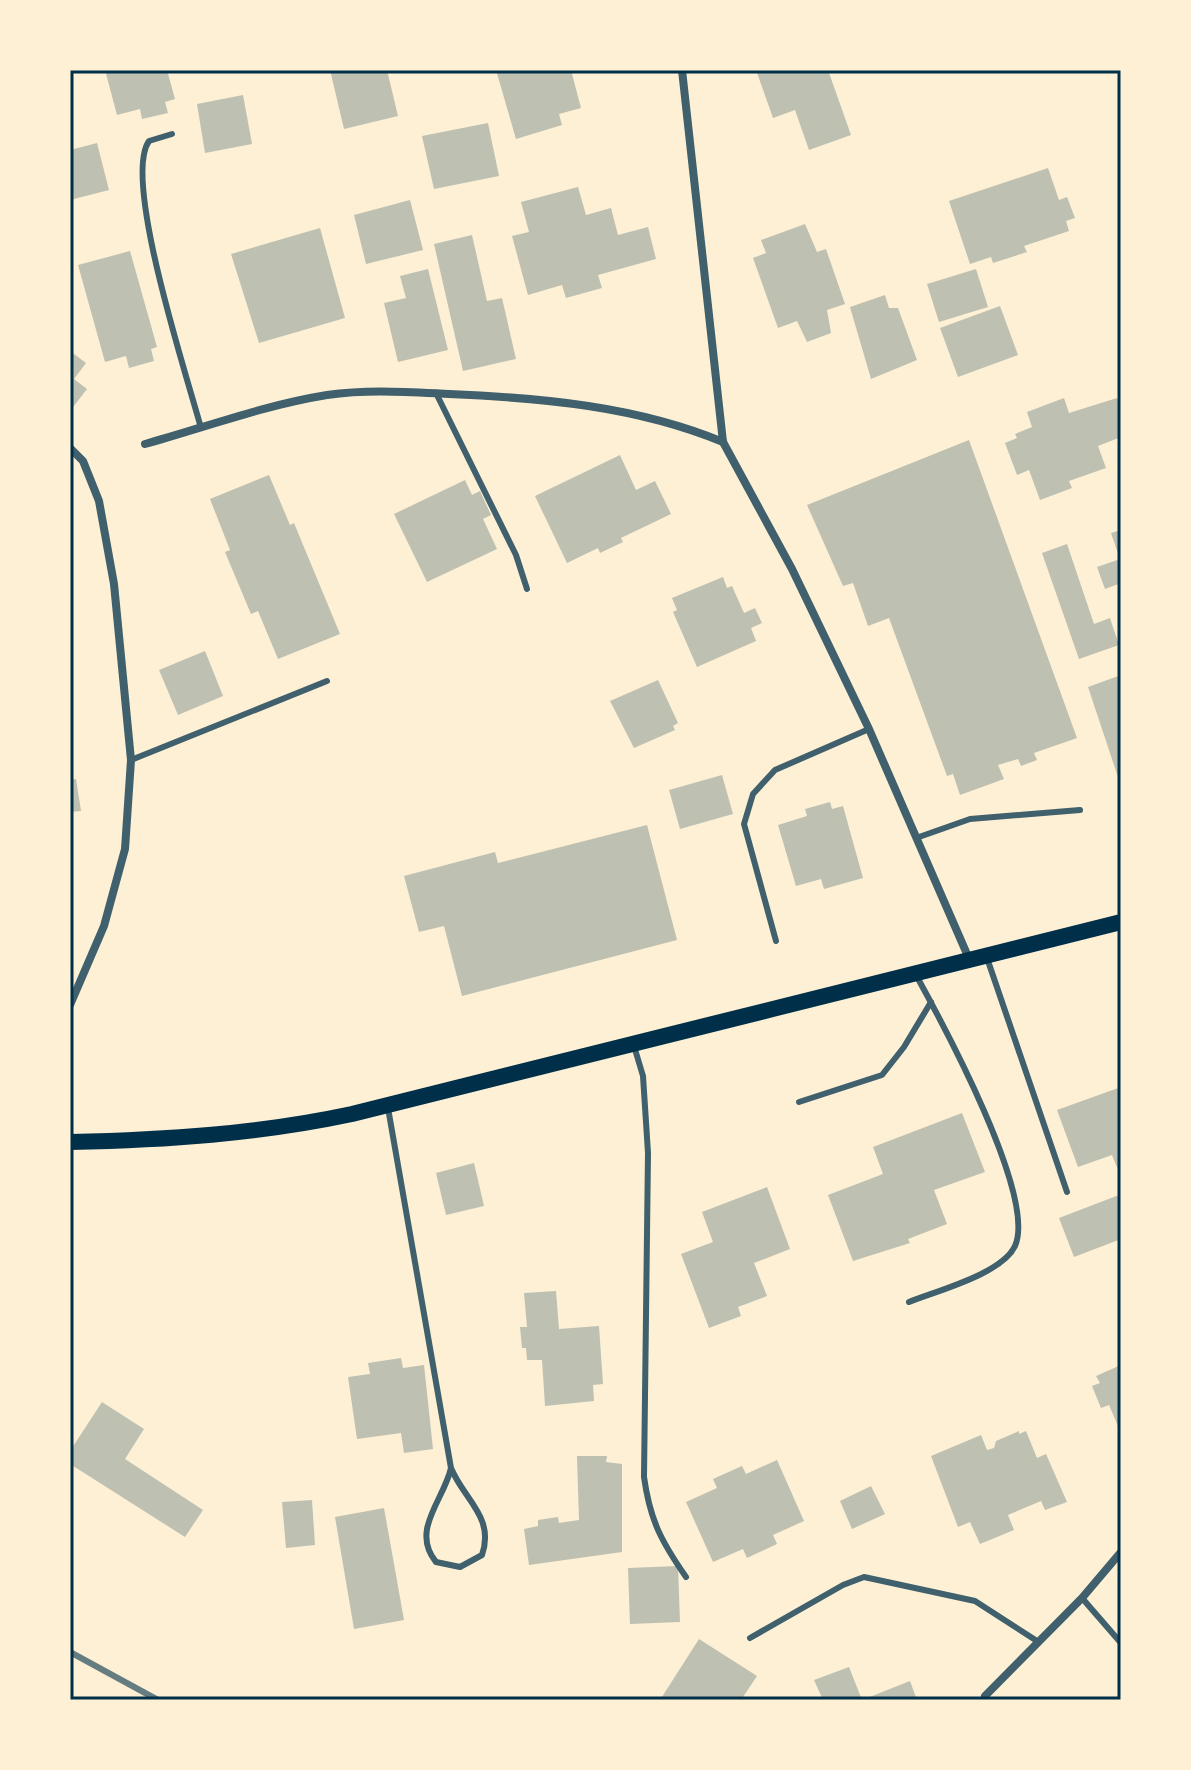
<svg xmlns="http://www.w3.org/2000/svg" width="1191" height="1770" viewBox="0 0 1191 1770" font-family="'PT Sans',sans-serif">
  <rect width="100%" height="100%" fill="#fdf0d5"/>
  <g fill="#bec0b2">
    <polygon points="105,70 167,70 175,99 165,102 168,113 142,119 140,109 117,115"/>
    <polygon points="330,70 387,70 398,116 344,129"/>
    <polygon points="496,70 571,70 581,108 559,114 562,125 516,139"/>
    <polygon points="756,70 828,70 851,135 809,150 795,110 773,118"/>
    <polygon points="243,95 252,144 205,153 197,104"/>
    <polygon points="488,123 499,176 434,189 422,136"/>
    <polygon points="97,143 109,190 70,200 70,150"/>
    <polygon points="1048,168 1059,200 1067,197 1075,218 1066,221 1069,231 1024,246 1027,252 993,263 991,257 970,264 949,201"/>
    <polygon points="578,187 586,215 611,208 618,235 648,227 656,259 598,275 602,288 566,298 562,285 528,295 512,236 529,232 521,202"/>
    <polygon points="410,200 423,250 366,264 354,215"/>
    <polygon points="805,224 817,252 826,249 845,304 827,310 831,333 807,342 797,321 778,328 753,258 766,253 761,240"/>
    <polygon points="320,228 345,318 259,343 231,254"/>
    <polygon points="472,235 487,301 502,298 516,359 463,371 434,244"/>
    <polygon points="130,251 157,347 151,349 154,361 129,368 126,356 105,362 78,265"/>
    <polygon points="428,269 448,350 398,362 384,303 406,298 400,276"/>
    <polygon points="976,269 988,307 939,322 927,284"/>
    <polygon points="885,295 889,308 898,308 917,360 871,379 850,307"/>
    <polygon points="1000,306 1018,355 958,377 940,328"/>
    <polygon points="70,351 86,363 74,379 87,389 70,411"/>
    <polygon points="1064,398 1069,413 1117,398 1121,409 1121,437 1098,446 1106,468 1069,481 1072,488 1040,500 1029,470 1017,475 1005,443 1017,438 1015,434 1032,427 1027,412"/>
    <polygon points="969,440 1077,738 1034,753 1037,760 1021,766 1018,759 998,765 1004,779 960,795 953,774 947,776 889,618 868,626 853,583 843,586 807,505"/>
    <polygon points="620,455 636,490 655,481 671,514 621,538 623,542 600,553 598,548 567,563 535,496"/>
    <polygon points="269,475 290,525 294,523 340,634 278,659 258,611 251,614 225,552 230,550 210,499"/>
    <polygon points="465,480 472,495 480,491 491,515 483,519 497,549 427,582 394,514"/>
    <polygon points="1121,530 1121,583 1105,589 1097,567 1120,559 1111,533"/>
    <polygon points="1067,544 1094,624 1110,618 1119,645 1079,659 1042,553"/>
    <polygon points="723,577 727,588 732,586 744,613 755,608 762,623 751,628 756,641 697,667 673,612 677,610 672,598"/>
    <polygon points="205,651 223,696 178,715 159,670"/>
    <polygon points="1121,675 1121,786 1088,687"/>
    <polygon points="658,680 678,723 673,726 675,730 634,748 610,701"/>
    <polygon points="722,775 733,814 680,829 669,790"/>
    <polygon points="76,779 81,811 70,812 70,780"/>
    <polygon points="830,802 832,809 843,806 863,878 824,889 821,879 796,886 778,825 807,816 805,809"/>
    <polygon points="647,825 677,940 462,996 444,926 419,932 404,876 495,852 498,863"/>
    <polygon points="1121,1087 1121,1177 1112,1155 1078,1167 1057,1110"/>
    <polygon points="962,1113 985,1172 934,1190 947,1224 908,1239 910,1243 853,1261 828,1195 883,1174 873,1147"/>
    <polygon points="474,1163 484,1206 446,1215 436,1173"/>
    <polygon points="767,1187 790,1249 754,1263 767,1296 738,1307 741,1316 709,1328 681,1254 713,1242 702,1212"/>
    <polygon points="1119,1195 1121,1239 1074,1257 1059,1218"/>
    <polygon points="556,1291 559,1329 599,1326 603,1384 593,1385 594,1401 545,1406 542,1360 527,1360 526,1348 522,1348 520,1327 527,1327 524,1293"/>
    <polygon points="401,1358 403,1368 424,1365 433,1449 404,1453 401,1433 357,1439 348,1377 370,1374 368,1363"/>
    <polygon points="1121,1365 1121,1433 1109,1405 1101,1408 1092,1386 1100,1383 1096,1376"/>
    <polygon points="102,1402 144,1429 125,1459 203,1510 185,1537 70,1464 70,1451"/>
    <polygon points="1019,1431 1019,1434 1026,1431 1037,1458 1046,1454 1067,1502 1045,1510 1041,1501 1008,1515 1014,1530 980,1544 970,1522 958,1527 931,1456 981,1435 987,1450 994,1448 996,1441"/>
    <polygon points="577,1456 607,1456 606,1462 622,1464 622,1552 529,1565 524,1529 538,1526 538,1520 558,1517 559,1523 579,1520"/>
    <polygon points="777,1460 804,1521 773,1535 777,1544 747,1558 743,1549 713,1562 686,1502 717,1488 713,1479 742,1466 746,1474"/>
    <polygon points="871,1486 885,1514 852,1529 840,1501"/>
    <polygon points="312,1500 315,1545 286,1548 282,1502"/>
    <polygon points="384,1508 404,1620 354,1629 335,1517"/>
    <polygon points="678,1566 680,1622 630,1624 628,1568"/>
    <polygon points="699,1639 757,1676 741,1700 660,1700"/>
    <polygon points="849,1667 862,1700 910,1681 917,1700 823,1700 814,1680"/>
  </g>
  <g fill="none" stroke-linecap="round" stroke-linejoin="round">
    <g stroke="#3f606c" stroke-width="6">
      <path d="M172,134l-23,7c-27,38 38,235 52,287"/>
      <polyline points="436,393 516,555 527,589"/>
      <polyline points="131,760 327,681"/>
      <polyline points="919,837 970,819 1080,810"/>
      <polyline points="776,941 744,824 753,794 775,770 869,729"/>
      <polyline points="987,958 1067,1192"/>
      <path d="M634,1046l9,30 5,77 -4,324c6,43 17,64 42,100"/>
      <polyline points="799,1102 882,1075 904,1047 931,1002"/>
      <path d="M388,1108l63,360c-7,32 -41,62 -15,94l24,5 22,-12c13,-38 -18,-55 -31,-87"/>
      <path d="M909,1302c27,-11 93,-28 106,-56 22,-49 -72,-222 -99,-271"/>
      <polyline points="1082,1598 1121,1643"/>
      <polyline points="750,1638 843,1585 864,1577 975,1601 1037,1641"/>
    </g>
    <g stroke="#3f606c" stroke-width="8">
      <polyline points="682,70 723,442 792,569 869,729 970,961"/>
      <path d="M145,444c61,-17 120,-39 182,-49 41,-6 81,-3 122,-1 93,4 187,12 274,48"/>
      <polyline points="70,448 83,461 99,501 114,584 131,760 125,849 104,926 70,1005"/>
      <polyline points="985,1696 1082,1598 1121,1552"/>
    </g>
    <path stroke="#003049" stroke-width="16" d="M70,1142c96,-2 188,-8 282,-28l769,-192"/>
    <polyline stroke="#657d81" stroke-width="6" points="70,1652 158,1700"/>
  </g>
  <rect width="1191" height="1770" fill="none" stroke="#fdf0d5" stroke-width="144"/>
  <rect x="72" y="72" width="1047" height="1626" fill="none" stroke="#003049" stroke-width="3"/>
</svg>
